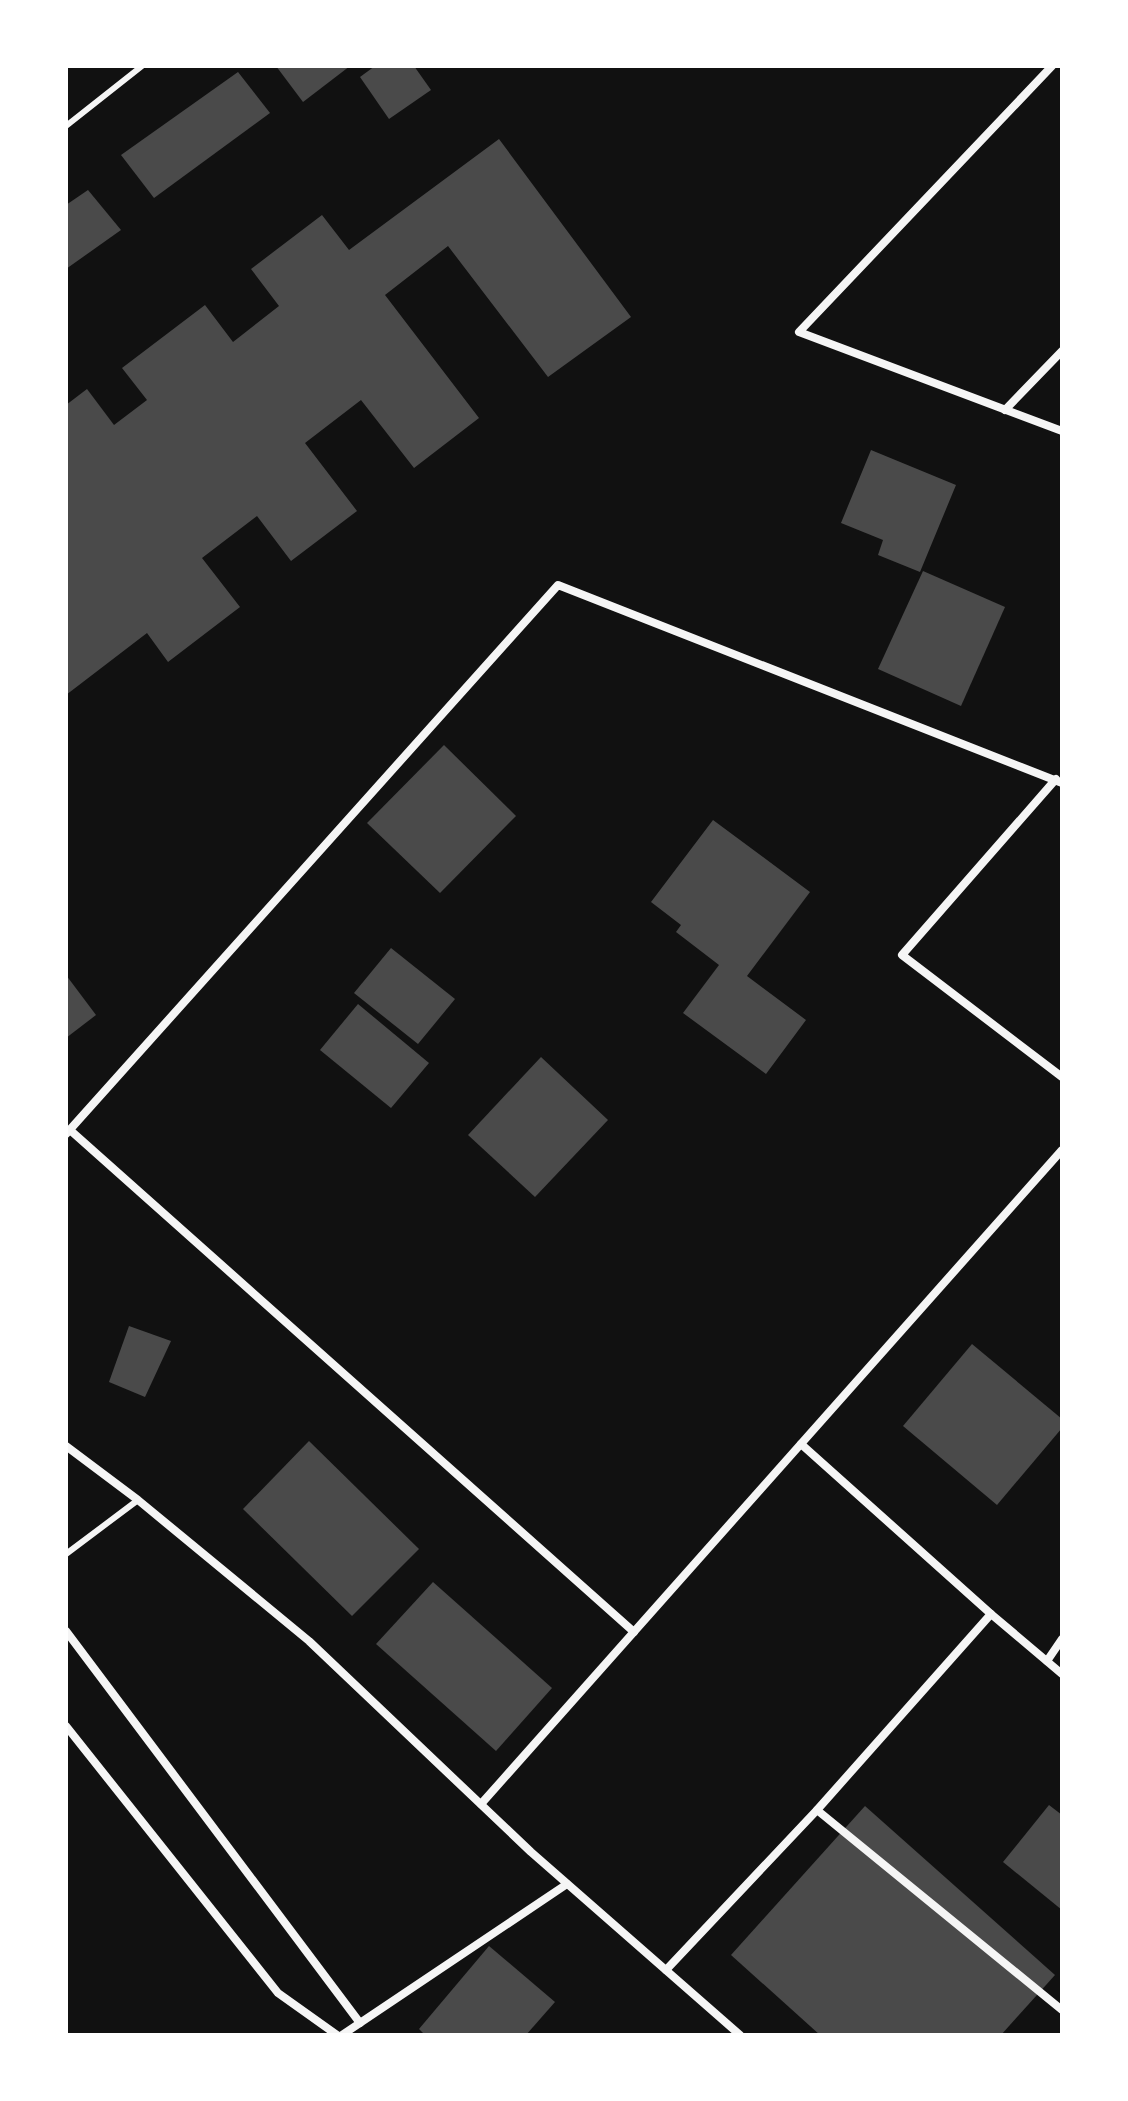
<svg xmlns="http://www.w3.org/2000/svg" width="1128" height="2101" viewBox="0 0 1128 2101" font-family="'Fira Sans Condensed',sans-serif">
  <rect width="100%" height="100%" fill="#111"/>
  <g fill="#4a4a4a">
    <polygon points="276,66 350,66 303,102"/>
    <polygon points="375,66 414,66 431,90 389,119 360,77"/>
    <polygon points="238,72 270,113 154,198 121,155"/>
    <polygon points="499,139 631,317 548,377 448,246 385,295 479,418 414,468 361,400 305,443 357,511 291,561 257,516 202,558 240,607 168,662 147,633 66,695 66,405 87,389 114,425 147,400 122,368 205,305 233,342 279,306 251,269 322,215 349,250"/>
    <polygon points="88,190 121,230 66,269 66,205"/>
    <polygon points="871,450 956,485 920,572 878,555 883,540 841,523"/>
    <polygon points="923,571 1005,607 961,706 878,669"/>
    <polygon points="444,745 516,816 440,893 367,823"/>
    <polygon points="713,820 810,892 747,976 806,1020 766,1074 683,1013 719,965 676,932 681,925 651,902"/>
    <polygon points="391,948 455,999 418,1044 354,993"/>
    <polygon points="66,975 96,1015 66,1038"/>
    <polygon points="358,1004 429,1063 391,1108 320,1050"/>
    <polygon points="541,1057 608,1120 535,1197 468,1135"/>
    <polygon points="129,1326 171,1341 145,1397 109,1382"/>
    <polygon points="972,1344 1062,1419 1062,1428 997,1505 903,1426"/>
    <polygon points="309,1441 419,1549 352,1616 243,1509"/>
    <polygon points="433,1582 552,1688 496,1751 376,1644"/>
    <polygon points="1049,1805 1062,1815 1062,1910 1003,1862"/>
    <polygon points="865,1806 1055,1975 1001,2035 820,2035 731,1955"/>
    <polygon points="489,1946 555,2002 526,2035 425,2035 419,2029"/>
  </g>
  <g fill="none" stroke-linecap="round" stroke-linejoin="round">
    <g stroke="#f5f5f5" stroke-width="6">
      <polyline points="66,126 142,66"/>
      <polyline points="66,1554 138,1500"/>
    </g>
    <g stroke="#f5f5f5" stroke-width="8">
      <polyline points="1052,66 799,332 1062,431"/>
      <polyline points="1005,410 1062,351"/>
      <polyline points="1056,779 902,955 1062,1077"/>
      <polyline points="70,1130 634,1632"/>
      <polyline points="66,1134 558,585 1062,783"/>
      <polyline points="801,1444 991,1614 1062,1674"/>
      <polyline points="66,1446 138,1500 309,1641 531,1852 740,2035"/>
      <polyline points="66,1631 360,2023"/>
      <polyline points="1047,1661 1062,1639"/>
      <polyline points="66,1726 278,1993 337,2035"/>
      <polyline points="481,1804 1062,1150"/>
      <polyline points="817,1810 1062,2010"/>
      <polyline points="666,1970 817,1810 991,1614"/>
      <polyline points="342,2035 567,1884"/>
    </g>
  </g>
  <rect width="1128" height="2101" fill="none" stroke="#ffffff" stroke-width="136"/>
</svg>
